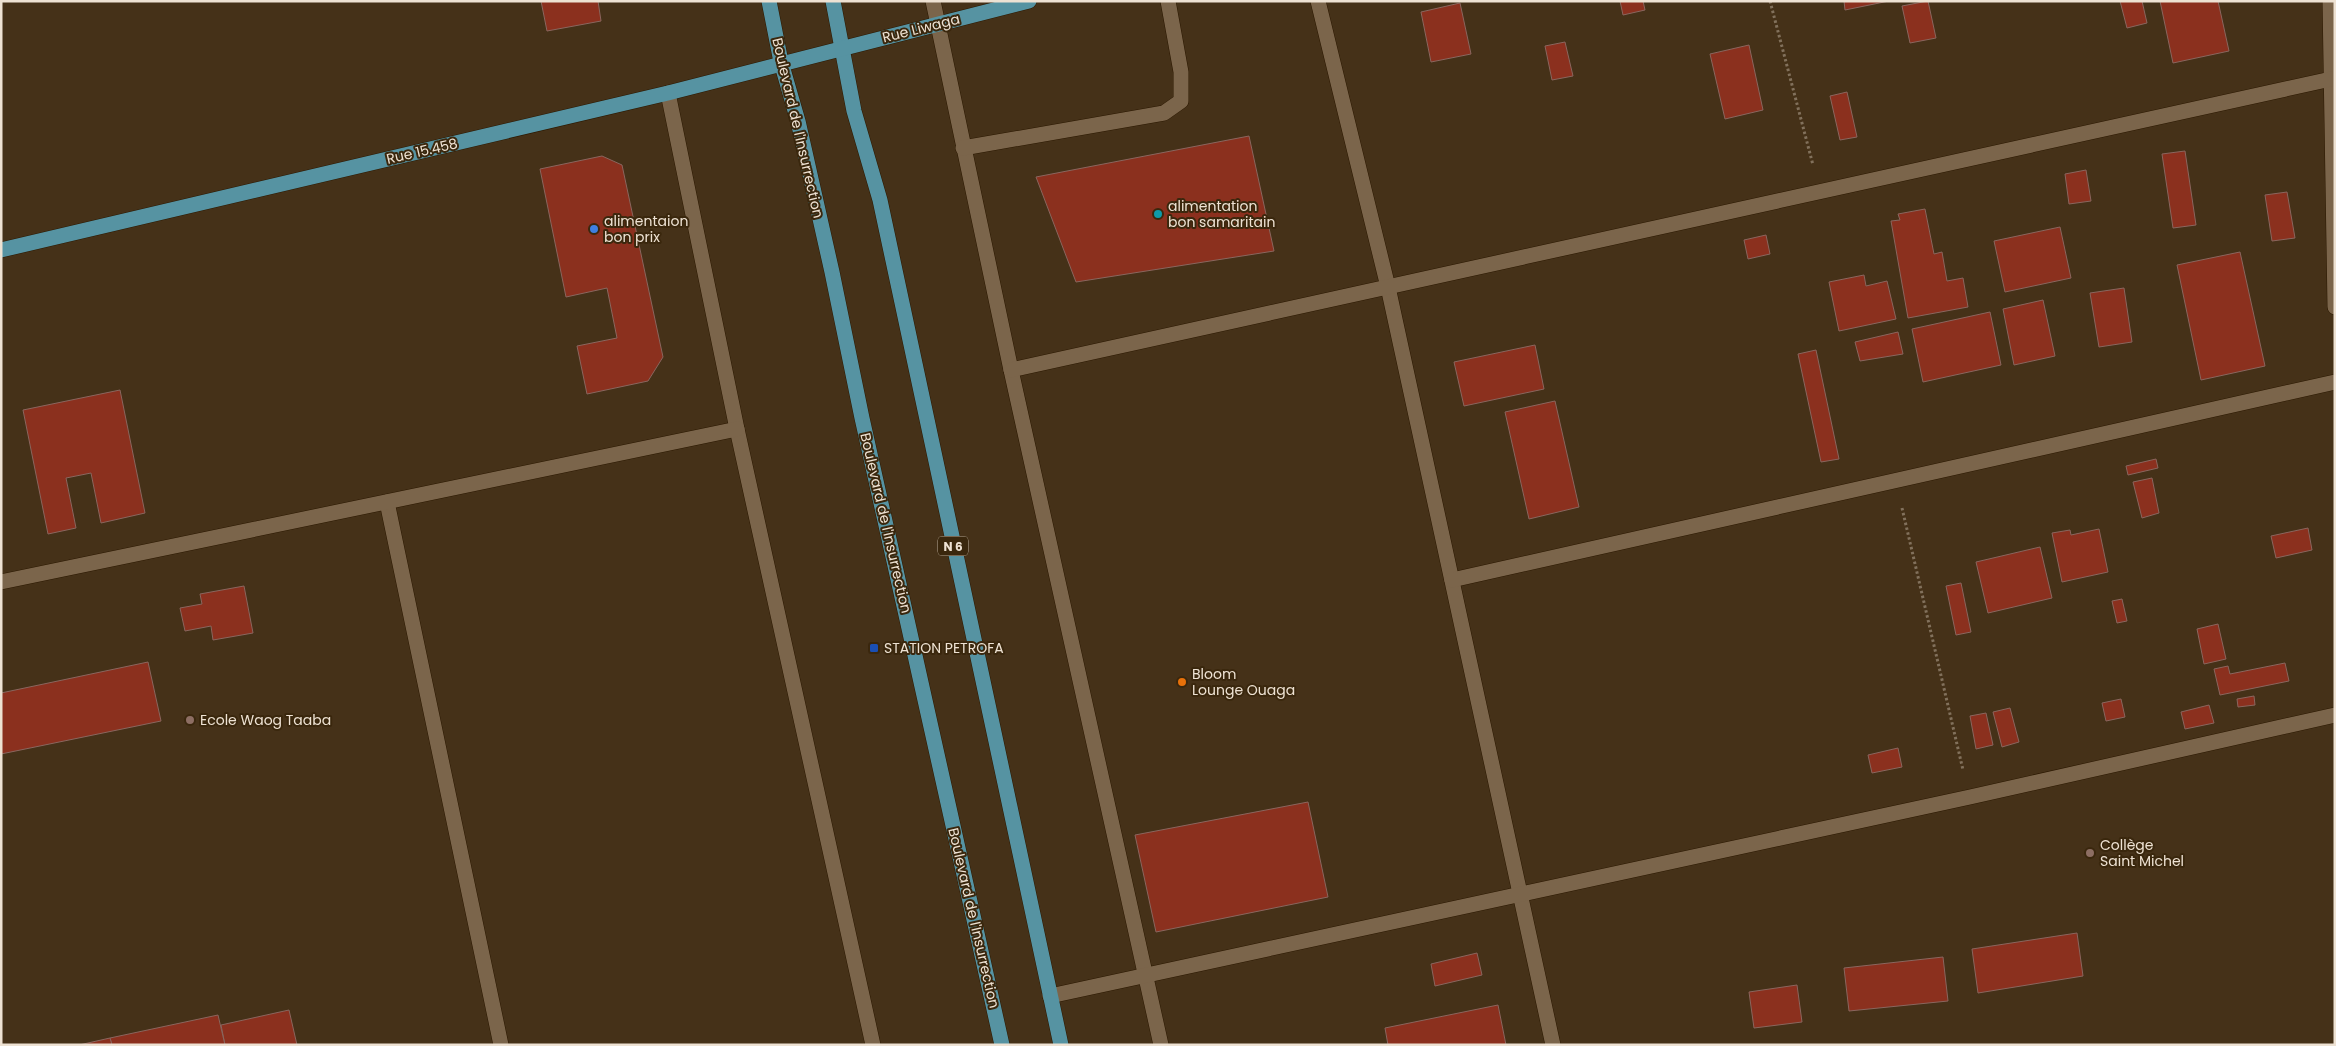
<svg xmlns="http://www.w3.org/2000/svg" width="2336" height="1046" viewBox="0 0 2336 1046" font-family="Poppins,sans-serif">
  <rect width="100%" height="100%" fill="#453118"/>
  <g fill="#8b301e" stroke="#8a665e">
    <polygon points="541,1 598,1 601,21 547,31"/>
    <polygon points="1620,1 1643,1 1645,10 1623,15"/>
    <polygon points="1844,1 1889,1 1845,10"/>
    <polygon points="1928,1 1936,38 1910,43 1902,6"/>
    <polygon points="2120,1 2142,1 2147,23 2127,28"/>
    <polygon points="2160,1 2218,1 2229,51 2173,63"/>
    <polygon points="1460,3 1471,54 1431,62 1421,12"/>
    <polygon points="1565,42 1573,76 1552,80 1545,46"/>
    <polygon points="1749,45 1763,110 1725,119 1710,54"/>
    <polygon points="1847,92 1857,137 1840,140 1830,96"/>
    <polygon points="1249,136 1274,251 1076,282 1036,177"/>
    <polygon points="2185,151 2196,225 2173,228 2162,154"/>
    <polygon points="602,156 622,165 663,357 648,381 587,394 577,346 617,338 607,288 566,297 540,169"/>
    <polygon points="2086,170 2091,201 2069,204 2065,174"/>
    <polygon points="2287,192 2295,238 2272,241 2265,195"/>
    <polygon points="1925,209 1934,254 1942,252 1947,281 1963,278 1968,307 1908,318 1891,221 1900,220 1898,214"/>
    <polygon points="2060,227 2071,278 2005,292 1994,241"/>
    <polygon points="1766,235 1770,254 1748,259 1744,240"/>
    <polygon points="2240,252 2265,366 2201,380 2177,265"/>
    <polygon points="1864,275 1866,286 1887,281 1896,319 1839,331 1829,282"/>
    <polygon points="2124,288 2132,342 2099,347 2090,293"/>
    <polygon points="2043,300 2055,356 2014,365 2003,309"/>
    <polygon points="1990,312 2001,365 1923,382 1912,329"/>
    <polygon points="1898,332 1903,354 1860,361 1855,342"/>
    <polygon points="1535,345 1544,389 1464,406 1454,362"/>
    <polygon points="1816,350 1839,459 1821,462 1798,354"/>
    <polygon points="120,390 145,513 101,523 91,473 66,478 76,528 48,534 23,410"/>
    <polygon points="1555,401 1579,507 1529,519 1505,412"/>
    <polygon points="2156,459 2158,468 2128,475 2126,466"/>
    <polygon points="2152,478 2159,513 2142,518 2133,482"/>
    <polygon points="2308,528 2312,550 2276,558 2271,536"/>
    <polygon points="2099,529 2108,572 2062,582 2052,533 2070,530 2071,535"/>
    <polygon points="2040,547 2052,598 1988,613 1976,562"/>
    <polygon points="1961,583 1971,632 1956,635 1946,586"/>
    <polygon points="244,586 253,633 213,640 211,626 185,631 180,608 202,604 200,594"/>
    <polygon points="2122,599 2127,621 2117,623 2112,601"/>
    <polygon points="2218,624 2226,659 2204,664 2197,629"/>
    <polygon points="148,662 161,721 1,754 1,693"/>
    <polygon points="2285,663 2289,681 2220,695 2214,669 2228,666 2230,674"/>
    <polygon points="2254,696 2255,705 2238,707 2237,699"/>
    <polygon points="2121,699 2125,717 2106,721 2102,703"/>
    <polygon points="2209,705 2214,723 2185,729 2181,712"/>
    <polygon points="2010,708 2019,742 2002,747 1993,712"/>
    <polygon points="1986,713 1993,745 1976,749 1970,716"/>
    <polygon points="1898,748 1902,767 1872,773 1868,755"/>
    <polygon points="1308,802 1328,897 1156,932 1135,835"/>
    <polygon points="2077,933 2083,976 1978,993 1972,949"/>
    <polygon points="1477,953 1482,975 1435,986 1431,964"/>
    <polygon points="1943,957 1948,1001 1849,1011 1844,968"/>
    <polygon points="1797,985 1802,1022 1754,1028 1749,992"/>
    <polygon points="1498,1005 1506,1045 1388,1045 1385,1028"/>
    <polygon points="289,1010 297,1045 225,1045 221,1025"/>
    <polygon points="218,1015 225,1045 112,1045 110,1038"/>
    <polygon points="110,1038 112,1045 79,1045"/>
  </g>
  <g fill="none" stroke-linecap="round" stroke-linejoin="round">
    <g stroke="#2b1801" stroke-width="16">
      <g id="minor">
        <polyline points="933,1 1011,370 1161,1045"/>
        <polyline points="1318,1 1388,287 1553,1045"/>
        <polyline points="2330,1 2335,307"/>
        <polyline points="668,93 737,429 873,1045"/>
        <polyline points="963,148 1164,113 1181,101 1181,72 1168,1"/>
        <polyline points="1011,370 2331,79"/>
        <polyline points="387,502 501,1045"/>
        <polyline points="1452,580 2335,382"/>
        <polyline points="1,582 737,429"/>
        <polyline points="1050,996 1970,797 2335,715"/>
      </g>
    </g>
    <g stroke="#2b1801" stroke-width="16">
      <g id="major">
        <polyline points="769,1 781,62 798,121 832,272 862,418 1002,1045"/>
        <polyline points="833,1 854,111 880,200 1061,1045"/>
        <polyline points="1,250 668,93 1029,1"/>
      </g>
    </g>
    <g stroke="#82715c" stroke-width="3" stroke-dasharray="2.5 2.5" stroke-linecap="butt">
      <polyline points="1770,1 1813,165"/>
      <polyline points="1902,508 1963,770"/>
    </g>
    <use href="#minor" stroke="#7b654b" stroke-width="15"/>
    <use href="#major" stroke="#5693a2" stroke-width="15"/>
  </g>
  <circle fill="#0f9aa8" stroke="#3a270d" stroke-width="2" cx="1158" cy="214" r="5"/>
  <circle fill="#3f7fe0" stroke="#3a270d" stroke-width="2" cx="594" cy="229" r="5"/>
  <rect fill="#1a4fb4" stroke="#3a270d" stroke-width="2" x="869" y="643" width="10" height="10" rx="2.5"/>
  <circle fill="#e8710a" stroke="#3a270d" stroke-width="2" cx="1182" cy="682" r="5"/>
  <g fill="#8d6e63" stroke="#3a270d" stroke-width="2">
    <circle cx="190" cy="720" r="5"/>
    <circle cx="2090" cy="853" r="5"/>
  </g>
  <g text-anchor="middle" dominant-baseline="central" stroke-width="4" stroke-linejoin="round" paint-order="stroke">
    <rect fill="#3a270d" stroke="#b8aa98" stroke-width="1" x="938" y="536.5" width="30" height="19" rx="4"/>
    <g font-size="12" font-weight="bold" fill="#eee2d3">
      <text x="953" y="546">N 6</text>
    </g>
    <g font-size="14" fill="#eee2d3" stroke="#3a270d">
      <text transform="translate(921 28) rotate(-14)">Rue Liwaga</text>
      <text transform="translate(798 128) rotate(77)">Boulevard de l'Insurrection</text>
      <text transform="translate(422 151) rotate(-13)">Rue 15.458</text>
      <text transform="translate(886 523) rotate(77)">Boulevard de l'Insurrection</text>
      <text transform="translate(974 918) rotate(77)">Boulevard de l'Insurrection</text>
    </g>
    <g font-size="14" fill="#eee2d3" stroke="#3a270d" text-anchor="start">
      <text x="1168" y="206">alimentation<tspan x="1168" dy="16">bon samaritain</tspan></text>
      <text x="604" y="221">alimentaion<tspan x="604" dy="16">bon prix</tspan></text>
      <text x="884" y="648">STATION PETROFA</text>
      <text x="1192" y="674">Bloom<tspan x="1192" dy="16">Lounge Ouaga</tspan></text>
      <text x="200" y="720">Ecole Waog Taaba</text>
      <text x="2100" y="845">Collège<tspan x="2100" dy="16">Saint Michel</tspan></text>
    </g>
  </g>
  <rect width="2336" height="1046" fill="none" stroke="#eee2d3" stroke-width="5"/>
</svg>
